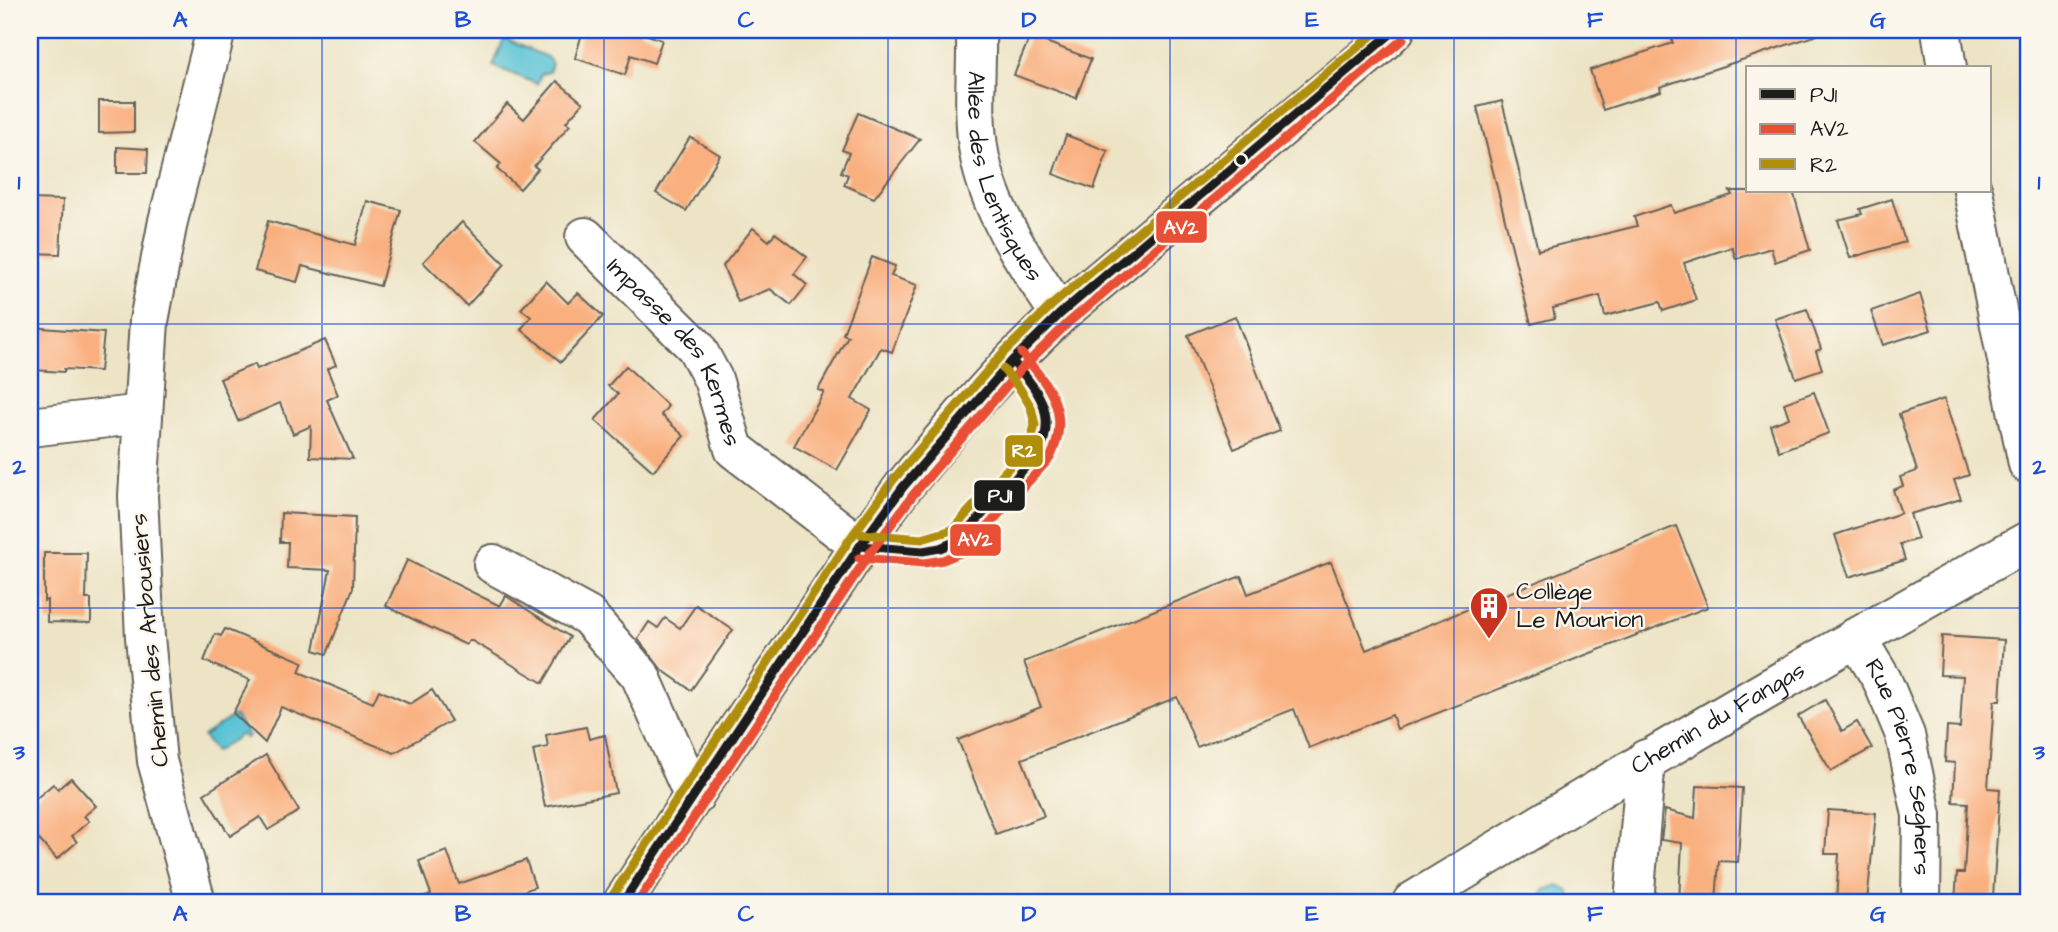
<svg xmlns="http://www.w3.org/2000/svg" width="2058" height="932" viewBox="0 0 2058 932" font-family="'Architects Daughter',sans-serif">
  <rect width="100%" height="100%" fill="#fbf7ec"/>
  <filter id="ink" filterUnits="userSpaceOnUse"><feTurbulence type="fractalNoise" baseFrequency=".0143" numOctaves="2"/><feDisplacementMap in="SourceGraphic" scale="14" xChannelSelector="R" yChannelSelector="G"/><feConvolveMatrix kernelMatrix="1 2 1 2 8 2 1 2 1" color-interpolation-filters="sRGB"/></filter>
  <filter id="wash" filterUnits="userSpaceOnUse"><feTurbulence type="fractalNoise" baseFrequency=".00686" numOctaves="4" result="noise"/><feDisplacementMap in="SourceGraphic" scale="28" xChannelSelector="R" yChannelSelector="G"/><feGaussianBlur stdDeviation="1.57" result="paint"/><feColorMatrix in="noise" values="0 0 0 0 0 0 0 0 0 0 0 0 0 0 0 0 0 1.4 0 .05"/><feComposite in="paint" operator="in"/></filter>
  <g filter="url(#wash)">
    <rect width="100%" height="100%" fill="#ede4c6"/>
    <g fill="#59c2d5" stroke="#3a6f78" stroke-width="2">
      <polygon points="504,39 547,57 552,64 549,72 541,74 537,84 493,66"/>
      <polygon points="235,715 249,736 245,738 242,734 215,752 203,736"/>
      <polygon points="1558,885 1567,889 1574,902 1539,902 1544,890"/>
    </g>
    <g id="blocks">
      <g fill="#f9af7e">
        <polygon points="583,30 640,30 639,32 662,40 654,63 631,55 625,75 575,58"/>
        <polygon points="1668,30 1816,30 1817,35 1660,87 1661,91 1603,110 1590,70 1673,43"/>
        <polygon points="1030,36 1091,59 1076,98 1014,75"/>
        <polygon points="557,81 583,103 566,122 570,125 534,166 538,169 520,189 497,169 501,164 475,142 507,104 524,119"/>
        <polygon points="99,101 134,101 134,132 99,133"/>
        <polygon points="1502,101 1538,250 1637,226 1634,217 1671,205 1674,213 1732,195 1730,191 1793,191 1810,250 1775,262 1771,248 1736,259 1732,247 1684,263 1696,300 1663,311 1660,302 1605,316 1600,296 1553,308 1555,318 1531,324 1477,107"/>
        <polygon points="858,113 920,139 874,198 844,185 848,175 841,172 849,153 842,150"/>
        <polygon points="1066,135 1108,151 1094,189 1053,174"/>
        <polygon points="690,137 720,155 686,211 656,193"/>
        <polygon points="117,147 148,149 147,173 117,173"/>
        <polygon points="30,199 63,200 60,254 30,253"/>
        <polygon points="1892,199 1905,242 1850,258 1838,220 1862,214 1860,209"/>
        <polygon points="367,201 401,210 380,286 302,266 297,282 255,271 268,221 355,245"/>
        <polygon points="462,222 505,264 467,306 423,262"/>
        <polygon points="753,228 769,241 775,233 807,257 794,274 807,285 791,305 770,289 738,302 723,266"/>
        <polygon points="872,257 895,266 891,276 917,285 892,352 881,348 852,399 871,410 837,470 794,446 824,392 818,390 848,336 843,334"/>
        <polygon points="546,281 568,303 578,293 603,316 561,362 521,329 531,317 521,309"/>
        <polygon points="1920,294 1931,330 1883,345 1871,311"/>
        <polygon points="1807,309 1821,349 1816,351 1822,369 1796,378 1775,319"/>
        <polygon points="1235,316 1280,431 1234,449 1188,335"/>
        <polygon points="30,327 104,333 100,371 64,369 64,372 33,370 33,359 30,359"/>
        <polygon points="325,340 336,365 327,369 338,395 327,400 353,459 310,457 311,426 293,434 280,403 238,421 220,379 255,364 257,369"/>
        <polygon points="626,366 668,406 661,415 684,436 653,471 595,420 618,394 608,386"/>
        <polygon points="1814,392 1829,433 1779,451 1770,425 1789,418 1784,403"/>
        <polygon points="1944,399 1969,475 1954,480 1961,499 1910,514 1918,539 1900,544 1905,560 1849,577 1835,535 1901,513 1893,490 1903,486 1900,477 1917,471 1899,414"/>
        <polygon points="281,513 355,517 353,588 327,654 314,650 330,570 287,568 288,542 280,542"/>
        <polygon points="1676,526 1708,607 1397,729 1392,715 1309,748 1294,709 1197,747 1177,697 1022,759 1044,816 996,834 958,740 1041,707 1024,662 1241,576 1248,594 1331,562 1366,650"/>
        <polygon points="44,553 87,553 86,599 91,599 91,623 47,622 47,600 44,601"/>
        <polygon points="407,560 500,606 506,596 570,637 543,683 472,641 469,641 466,645 386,606"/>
        <polygon points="696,605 733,630 691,690 662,670 638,639 649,622 658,628 665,618 680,628"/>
        <polygon points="225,629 303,662 299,672 373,703 379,690 410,704 432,690 451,721 394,753 281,707 265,743 233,713 250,680 204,661 215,634 221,636"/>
        <polygon points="1942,636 2004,640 2000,701 1994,701 1988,788 2000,789 1993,897 1985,896 1984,902 1955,902 1957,873 1964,873 1968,803 1953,802 1955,763 1945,762 1947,727 1960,728 1963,676 1940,675"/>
        <polygon points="1825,700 1842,731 1857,722 1872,748 1831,771 1798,716"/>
        <polygon points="586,727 589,739 605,735 616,793 545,807 533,750 548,747 546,735"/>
        <polygon points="266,755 299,811 268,830 260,817 230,836 204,794"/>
        <polygon points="71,778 96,806 84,816 89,821 72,836 77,842 57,859 30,830 30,804 53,784 58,789"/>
        <polygon points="1697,786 1742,788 1738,862 1719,861 1716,902 1679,902 1682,843 1661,840 1665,810 1695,818"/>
        <polygon points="1828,810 1876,813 1867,902 1836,902 1839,854 1825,854"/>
        <polygon points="447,851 459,884 526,860 535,887 493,902 418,902 417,899 431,894 419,861"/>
      </g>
    </g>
  </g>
  <g filter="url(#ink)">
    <use href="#blocks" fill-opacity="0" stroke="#656258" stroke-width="2"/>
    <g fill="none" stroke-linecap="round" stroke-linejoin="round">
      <g stroke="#656258" stroke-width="42">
        <g id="minor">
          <path id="s1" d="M976,30c1,40 -4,83 3,123 11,60 48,112 81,161"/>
          <polyline points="1941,30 1947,68"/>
          <polyline points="1973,191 2028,464"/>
          <path id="s2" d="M585,237l111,110 17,32 21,70 126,97"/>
          <polyline points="30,427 143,414"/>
          <polyline points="493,564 588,616 640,675 694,797"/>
          <path id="s3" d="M1856,637l26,43 23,55 17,80 -1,87"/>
          <polyline points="196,902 157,761 145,637 138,496 149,321 168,221 216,30"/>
          <polyline points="623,902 860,546 903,487 964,414 1012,361 1060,314 1374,50 1395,30"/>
          <path id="s4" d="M1412,902c203,-124 408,-246 616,-361"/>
          <polyline points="1634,902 1646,759"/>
        </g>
      </g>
      <use href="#minor" stroke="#fff" stroke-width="38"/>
      <g stroke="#fbf7ec" stroke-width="14">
        <g id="bus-1">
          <path d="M860,546l63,5 17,-3 19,-8 81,-89c17,-39 -3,-62 -28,-90"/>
          <polyline points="623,902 860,546 903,487 1012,361 1060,314 1395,30"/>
        </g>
      </g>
      <g stroke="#fbf7ec" stroke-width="14">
        <g id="bus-2">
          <path d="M859,558l65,5 19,-3 22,-9 85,-93c22,-43 0,-73 -29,-105"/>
          <polyline points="638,902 870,553 913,495 1021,369 1068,323 1403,39"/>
        </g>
      </g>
      <g stroke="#fbf7ec" stroke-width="14">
        <g id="bus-3">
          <polyline points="861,534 922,539 952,530 1030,444 1035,425 1031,407 1020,389 1003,369"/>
          <polyline points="613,895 850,539 893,480 1003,353 1052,305 1378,30"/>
        </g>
      </g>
      <use href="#bus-1" stroke="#1d1d1b" stroke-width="9"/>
      <use href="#bus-2" stroke="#e94f35" stroke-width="9"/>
      <use href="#bus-3" stroke="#b08e0a" stroke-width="9"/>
    </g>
  </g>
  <path fill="none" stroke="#1d4ed8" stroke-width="2" stroke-opacity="0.55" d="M322,30v872M604,30v872M888,30v872M1170,30v872M1454,30v872M1736,30v872M30,324h1998M30,608h1998"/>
  <defs>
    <g id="building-pin" transform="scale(2.0125)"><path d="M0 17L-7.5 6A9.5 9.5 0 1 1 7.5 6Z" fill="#c8321e" stroke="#fbf7ec"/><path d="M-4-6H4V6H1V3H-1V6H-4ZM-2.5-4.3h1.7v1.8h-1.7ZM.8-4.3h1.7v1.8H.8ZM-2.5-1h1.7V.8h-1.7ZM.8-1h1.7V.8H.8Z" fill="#fff"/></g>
  </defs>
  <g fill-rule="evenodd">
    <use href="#building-pin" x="1489" y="606"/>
  </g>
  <circle fill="#1c1c1c" stroke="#fbf7ec" stroke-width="2.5" cx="1241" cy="160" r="6"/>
  <g text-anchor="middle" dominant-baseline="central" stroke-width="5" stroke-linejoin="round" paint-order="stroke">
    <g font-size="24" fill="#1c1c1c" stroke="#fbf7ec">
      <text stroke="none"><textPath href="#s1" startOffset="152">Allée des Lentisques</textPath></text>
      <text stroke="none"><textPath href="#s2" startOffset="149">Impasse des Kermes</textPath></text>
      <text transform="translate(150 640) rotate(-95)">Chemin des Arbousiers</text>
      <text stroke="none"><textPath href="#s4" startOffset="357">Chemin du Fangas</textPath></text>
      <text stroke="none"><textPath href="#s3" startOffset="140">Rue Pierre Seghers</textPath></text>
    </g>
    <g font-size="24" fill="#1c1c1c" stroke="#fbf7ec" text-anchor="start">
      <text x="1516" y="592">Collège<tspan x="1516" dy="28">Le Mourion</tspan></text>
    </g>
  </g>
  <g stroke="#fbf7ec" stroke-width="2.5">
    <rect x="1155" y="210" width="53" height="34" rx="7" fill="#e94f35"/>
    <rect x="1004" y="434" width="40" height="34" rx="7" fill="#b08e0a"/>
    <rect x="973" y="479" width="53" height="33" rx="7" fill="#1d1d1b"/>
    <rect x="949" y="523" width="53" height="34" rx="7" fill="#e94f35"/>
  </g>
  <g font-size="19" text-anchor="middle" font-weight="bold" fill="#fff">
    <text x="1181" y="234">AV2</text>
    <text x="1024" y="457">R2</text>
    <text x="1000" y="502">PJ1</text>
    <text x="975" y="546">AV2</text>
  </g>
  <rect width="2058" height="932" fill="none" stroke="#fbf7ec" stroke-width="77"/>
  <rect x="1746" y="66" width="245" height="126" fill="#fbf7ec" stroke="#a29f99" stroke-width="2"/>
  <rect x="1760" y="89" width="35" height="10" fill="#1d1d1b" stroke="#a29f99" stroke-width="2"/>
  <text x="1810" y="102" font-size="21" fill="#1c1c1c">PJ1</text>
  <rect x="1760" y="124" width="35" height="10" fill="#e94f35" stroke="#a29f99" stroke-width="2"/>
  <text x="1810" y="136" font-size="21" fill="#1c1c1c">AV2</text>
  <rect x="1760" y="159" width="35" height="10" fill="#b08e0a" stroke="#a29f99" stroke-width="2"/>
  <text x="1810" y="172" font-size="21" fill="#1c1c1c">R2</text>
  <rect x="38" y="38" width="1982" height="856" fill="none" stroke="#1d4ed8" stroke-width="2.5"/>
  <g font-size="23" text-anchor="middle" font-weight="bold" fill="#1d4ed8">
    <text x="180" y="27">A</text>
    <text x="463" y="27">B</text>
    <text x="746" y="27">C</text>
    <text x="1029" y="27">D</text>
    <text x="1312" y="27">E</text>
    <text x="1595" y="27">F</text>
    <text x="1878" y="27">G</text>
    <text x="19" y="189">1</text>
    <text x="2039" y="189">1</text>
    <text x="19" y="474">2</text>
    <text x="2039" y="474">2</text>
    <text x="19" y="759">3</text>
    <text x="2039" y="759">3</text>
    <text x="180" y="921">A</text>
    <text x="463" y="921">B</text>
    <text x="746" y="921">C</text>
    <text x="1029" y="921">D</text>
    <text x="1312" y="921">E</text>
    <text x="1595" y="921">F</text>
    <text x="1878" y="921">G</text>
  </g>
</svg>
